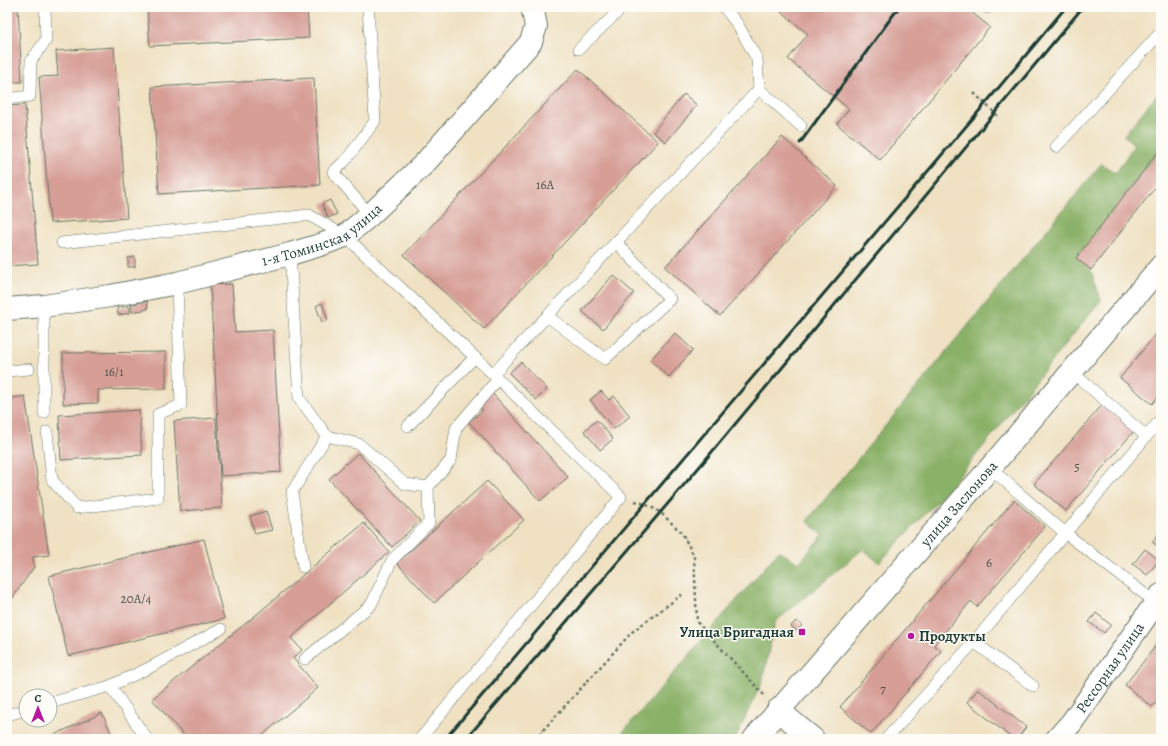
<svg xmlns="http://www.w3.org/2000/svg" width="1168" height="746" viewBox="0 0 1168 746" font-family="Alegreya,serif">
  <rect width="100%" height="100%" fill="#fdfcf7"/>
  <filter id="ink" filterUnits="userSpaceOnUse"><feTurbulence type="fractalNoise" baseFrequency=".025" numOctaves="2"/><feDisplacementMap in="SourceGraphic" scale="8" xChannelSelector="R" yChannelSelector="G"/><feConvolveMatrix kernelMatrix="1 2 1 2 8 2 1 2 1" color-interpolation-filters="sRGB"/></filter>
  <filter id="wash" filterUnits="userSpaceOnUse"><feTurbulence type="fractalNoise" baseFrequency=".012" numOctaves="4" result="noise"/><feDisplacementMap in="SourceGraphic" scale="16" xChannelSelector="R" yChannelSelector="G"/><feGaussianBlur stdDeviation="0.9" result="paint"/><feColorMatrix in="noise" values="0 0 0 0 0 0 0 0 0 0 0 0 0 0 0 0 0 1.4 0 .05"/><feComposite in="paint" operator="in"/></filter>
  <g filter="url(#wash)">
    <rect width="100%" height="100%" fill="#efe1c2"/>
    <polygon fill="#8ab167" stroke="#54774e" points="1161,90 1161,148 1076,258 1091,270 1101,300 948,490 879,563 863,549 775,622 762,682 735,739 617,739 779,551 799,563 823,535 807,521 1101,164 1116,173 1134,145 1124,135"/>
    <g id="blocks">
      <g fill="#d69e95">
        <polygon points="7,7 18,7 22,82 7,82"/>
        <polygon points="82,7 104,7 104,8 82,9"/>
        <polygon points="173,7 307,7 309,38 150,46 147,8"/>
        <polygon points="775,7 965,7 990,27 880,160 837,124 849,109 788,59 808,34"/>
        <polygon points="114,47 127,218 50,223 39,77 58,76 56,51"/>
        <polygon points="578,69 658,142 484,329 404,255"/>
        <polygon points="314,78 320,185 159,194 152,87"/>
        <polygon points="684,94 697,105 666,142 653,132"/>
        <polygon points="25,105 38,264 7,266 7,106"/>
        <polygon points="782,137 837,186 720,316 665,267"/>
        <polygon points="1161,148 1161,180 1091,270 1076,258"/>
        <polygon points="330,200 337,214 328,218 322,204"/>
        <polygon points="135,257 135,267 128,267 128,258"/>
        <polygon points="613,275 634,293 603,329 582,311"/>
        <polygon points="232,284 235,332 273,330 281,472 221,476 210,285"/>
        <polygon points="147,301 148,309 132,312 131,304"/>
        <polygon points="322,303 328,320 322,322 316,306"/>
        <polygon points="129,306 130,313 118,315 117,308"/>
        <polygon points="1161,328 1161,393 1152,404 1120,378"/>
        <polygon points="675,333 693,350 669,377 650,360"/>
        <polygon points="166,352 166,389 98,390 98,403 63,404 63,353"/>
        <polygon points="521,362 547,389 536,400 509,373"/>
        <polygon points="601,391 609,400 614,396 630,416 614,429 590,400"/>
        <polygon points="491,392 568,477 540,501 469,422 483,410 477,403"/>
        <polygon points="25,396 49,555 33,557 34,567 7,606 7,399"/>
        <polygon points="1103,404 1134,431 1066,511 1034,484"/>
        <polygon points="139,410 142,455 61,460 59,415"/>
        <polygon points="216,418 222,508 180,511 174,421"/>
        <polygon points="597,420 613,439 600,450 584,431"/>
        <polygon points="358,453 420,521 392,547 329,479"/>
        <polygon points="487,481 524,520 434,603 397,563"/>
        <polygon points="1014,500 1045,527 977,607 971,601 934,645 941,651 871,734 840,707"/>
        <polygon points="266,511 272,530 255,534 250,516"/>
        <polygon points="364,523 389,552 291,638 302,650 293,658 318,688 258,739 187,739 152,699 256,615"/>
        <polygon points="1161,530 1161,548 1152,542"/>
        <polygon points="204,539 224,619 68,656 49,576"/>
        <polygon points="1145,549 1159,560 1147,575 1133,564"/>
        <polygon points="1096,613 1111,625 1104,633 1089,622"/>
        <polygon points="796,621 802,625 797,631 791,626"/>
        <polygon points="1161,639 1161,696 1152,707 1125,685"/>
        <polygon points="978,689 1026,727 1017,739 1013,739 967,702"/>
        <polygon points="102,713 114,739 45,739"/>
      </g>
    </g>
  </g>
  <g filter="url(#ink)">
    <use href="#blocks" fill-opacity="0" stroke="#687666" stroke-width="1"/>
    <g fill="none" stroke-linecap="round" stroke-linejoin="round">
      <g stroke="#687666" stroke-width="12">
        <g id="service">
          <polyline points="368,7 375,121 346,160 333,172 370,215"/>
          <polyline points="986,7 987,8"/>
          <polyline points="579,49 623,7"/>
          <polyline points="759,89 801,126"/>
          <polyline points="7,99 30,96 31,61 46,40 45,7"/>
          <polyline points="1056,147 1161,32"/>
          <polyline points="62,243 309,215 345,236 493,374 621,497 420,739"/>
          <polyline points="290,254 299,398 327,436 292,492 303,567"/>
          <polyline points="44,306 44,413"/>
          <polyline points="547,316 605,359 670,299 616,242"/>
          <polyline points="7,371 29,369"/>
          <polyline points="1072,372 1146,436"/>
          <polyline points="493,374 759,89 757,59 738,25 724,7"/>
          <polyline points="408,426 475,357"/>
          <polyline points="47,432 52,480 77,508 158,498 158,414 181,405 177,283"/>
          <polyline points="327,436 359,444 405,484 428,487 451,460 456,428 498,379"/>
          <polyline points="990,468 1065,533 1155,602"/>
          <polyline points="974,642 1033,686"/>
          <polyline points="305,659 371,605 392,560 429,523 428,487"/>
          <polyline points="110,686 147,739"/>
          <polyline points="50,703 110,686 147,669 221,629"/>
          <polyline points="7,715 26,710"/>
          <polyline points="886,739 974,642 1161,419"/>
        </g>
      </g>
      <g stroke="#687666" stroke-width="24">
        <g id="minor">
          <path id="s1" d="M7,309l37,-3 66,-10 67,-13 113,-29 30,-9 25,-9 25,-21 54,-51 107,-122 5,-16 -4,-19"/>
          <polyline points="778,710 813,739"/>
          <path id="s2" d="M1057,739l15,-17 89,-127"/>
        </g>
      </g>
      <g stroke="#687666" stroke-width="24">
        <g id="tertiary">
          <path id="s3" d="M754,739l236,-271 171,-202"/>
        </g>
      </g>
      <g stroke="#687666" stroke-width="2.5" stroke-dasharray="3 3" stroke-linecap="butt">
        <polyline points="974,93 1000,118"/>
        <polyline points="635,501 645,504 660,512 682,533 694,556 697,622 764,695"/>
        <polyline points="535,739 632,632 684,593"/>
      </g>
      <use href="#service" stroke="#fff" stroke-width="11"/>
      <use href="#minor" stroke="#fff" stroke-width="22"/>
      <use href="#tertiary" stroke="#fff" stroke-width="22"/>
      <g stroke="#1f3d34" stroke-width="3">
        <polyline points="800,143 899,7"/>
        <polyline points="445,739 985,104 1066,7"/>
        <polyline points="466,739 701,465 1083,7"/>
      </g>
    </g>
  </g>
  <g fill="#b5179e" stroke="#fdfcf7" stroke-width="1.5">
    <rect x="798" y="628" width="8" height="8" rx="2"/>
    <circle cx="911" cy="636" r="4"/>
  </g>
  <g text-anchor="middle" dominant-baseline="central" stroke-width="3" stroke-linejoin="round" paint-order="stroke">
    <g font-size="13" fill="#4d554c">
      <text x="545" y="184">16А</text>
      <text x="114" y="371">16/1</text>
      <text x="1077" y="466">5</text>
      <text x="989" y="562">6</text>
      <text x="136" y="598">20А/4</text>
      <text x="883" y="688">7</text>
    </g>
    <g font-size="15" fill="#1f3d34" stroke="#fdfcf7">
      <text stroke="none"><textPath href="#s1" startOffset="326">1-я Томинская улица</textPath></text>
      <text stroke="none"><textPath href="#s3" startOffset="312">улица Заслонова</textPath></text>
      <text stroke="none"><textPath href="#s2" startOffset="89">Рессорная улица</textPath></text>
    </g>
    <g font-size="15" font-weight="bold" fill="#1f3d34" stroke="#fdfcf7" text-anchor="end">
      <text x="794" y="632">Улица Бригадная</text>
      <text x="919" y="636" text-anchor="start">Продукты</text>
    </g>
  </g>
  <rect width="1168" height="746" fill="none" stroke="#fdfcf7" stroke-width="24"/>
  <g transform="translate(38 708)"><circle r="19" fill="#fdfcf7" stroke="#a4b0a9"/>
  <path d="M0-3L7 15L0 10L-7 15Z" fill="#b5179e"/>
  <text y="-6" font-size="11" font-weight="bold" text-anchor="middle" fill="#1f3d34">С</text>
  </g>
</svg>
